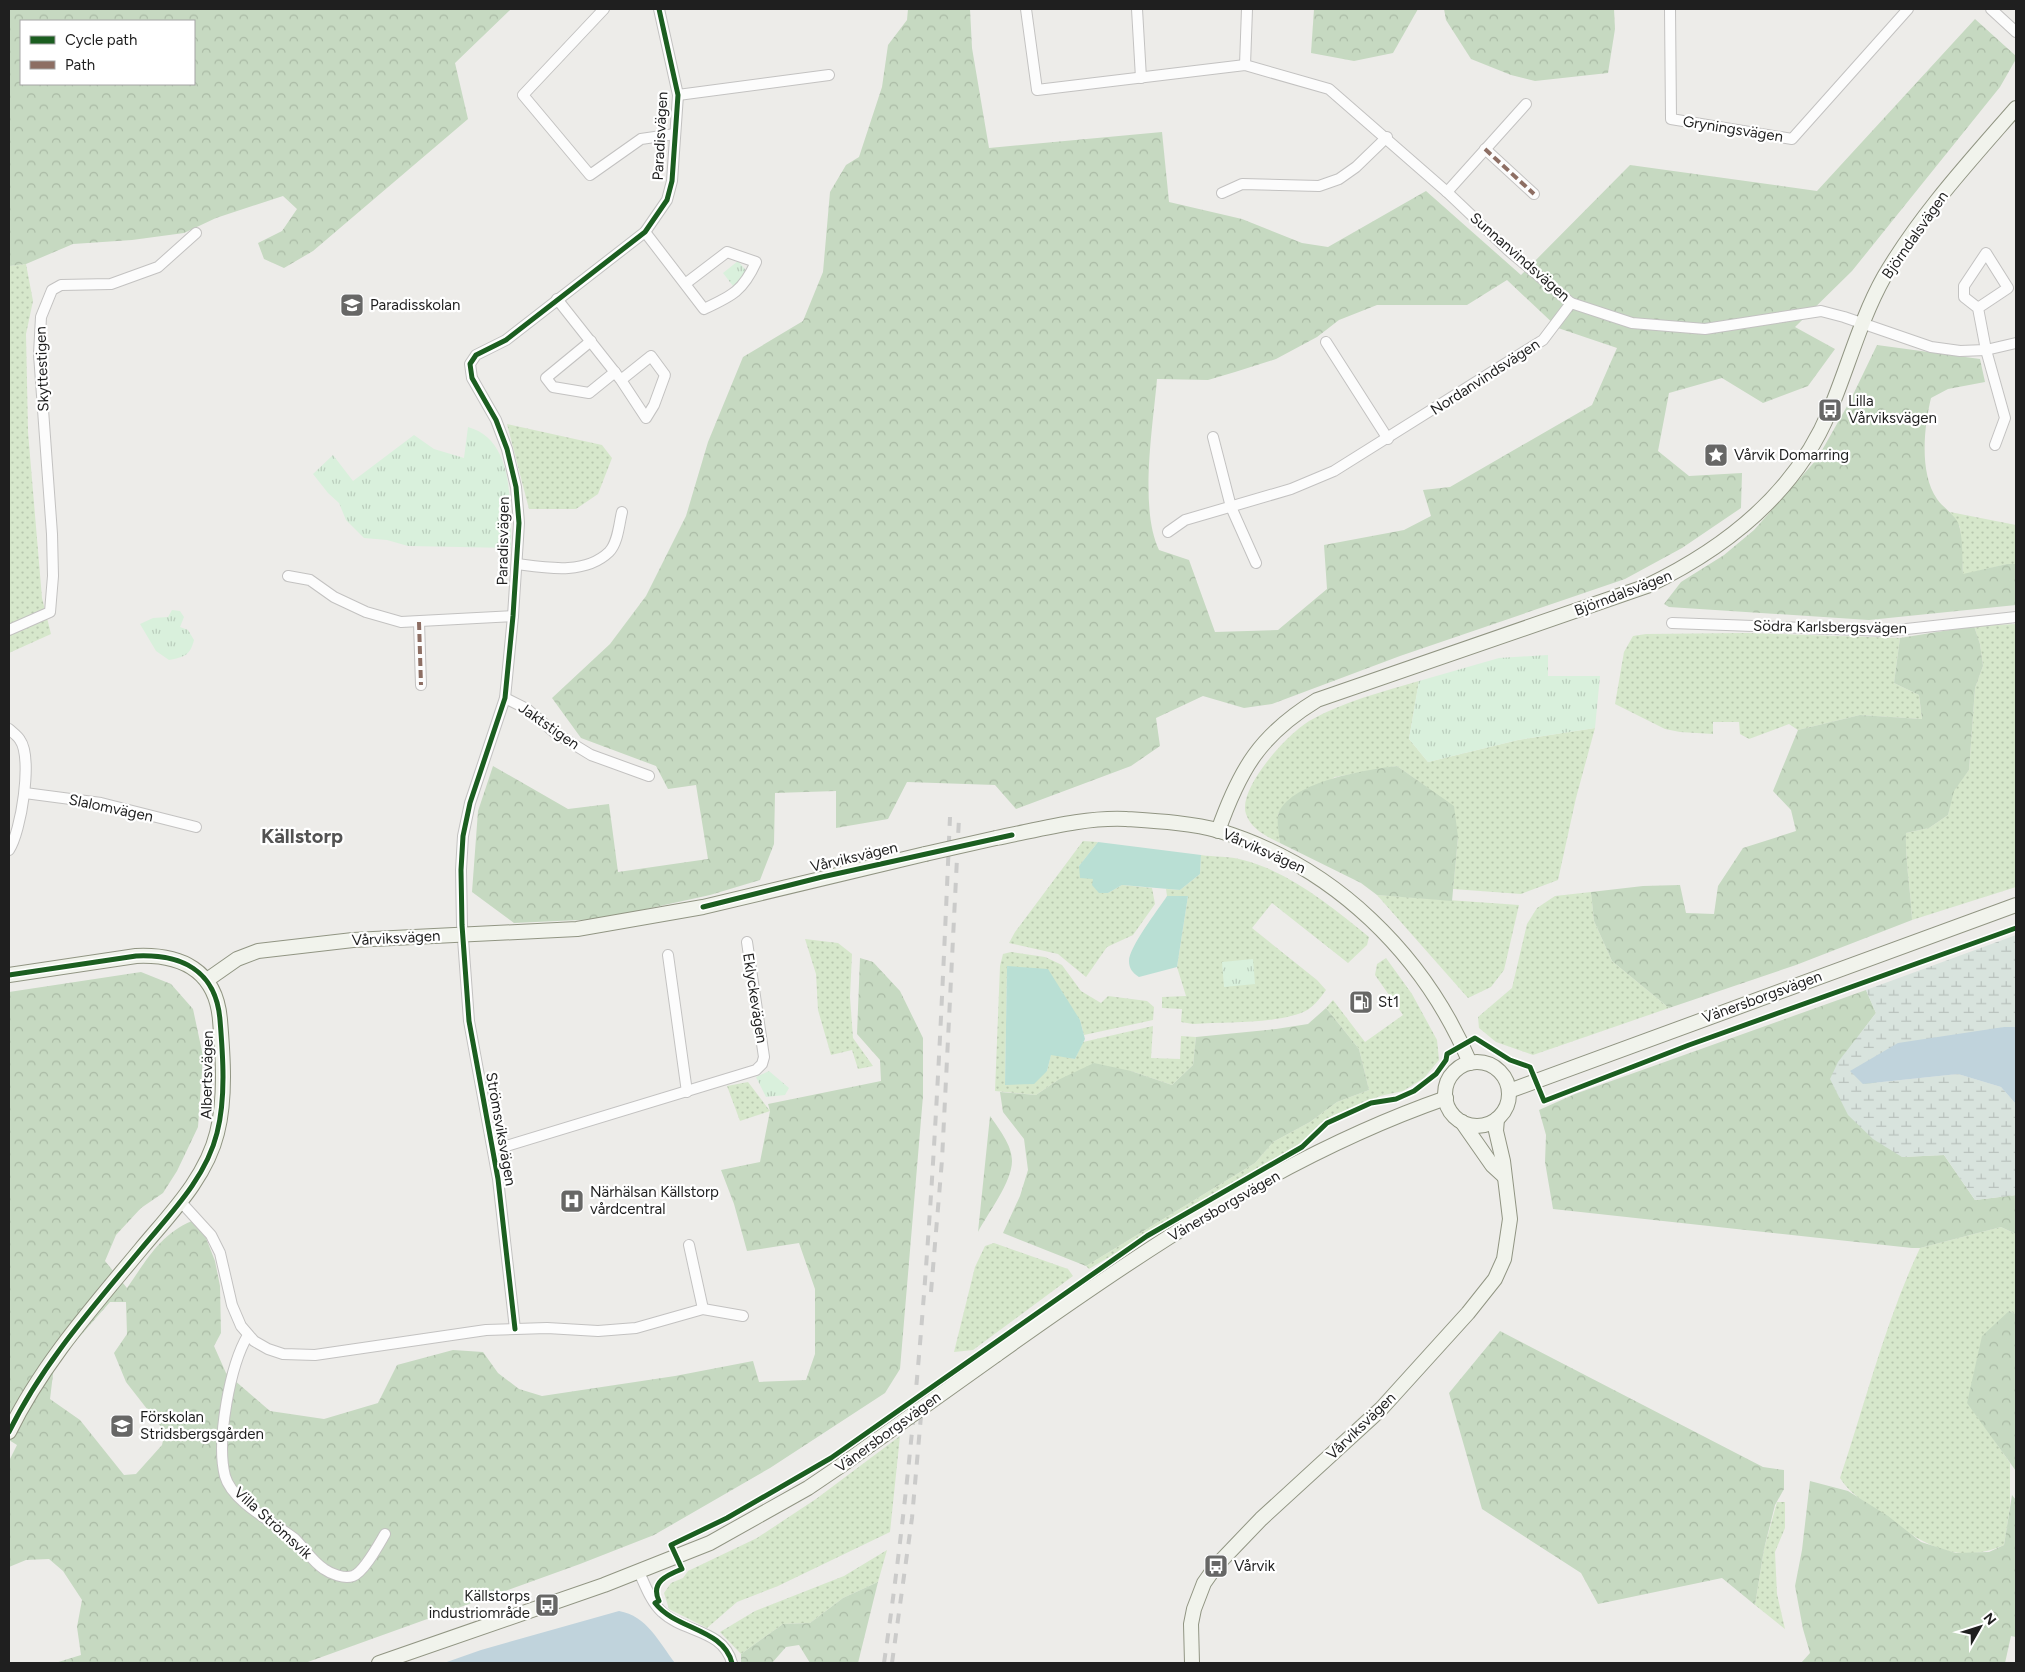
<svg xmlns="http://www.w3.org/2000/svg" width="2025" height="1672" viewBox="0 0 2025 1672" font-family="Figtree,sans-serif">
  <defs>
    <pattern id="grass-dots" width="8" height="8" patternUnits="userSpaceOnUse" patternTransform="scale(1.25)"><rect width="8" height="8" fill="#d6e7cb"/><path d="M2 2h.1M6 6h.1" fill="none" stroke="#b7c6ae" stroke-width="1.8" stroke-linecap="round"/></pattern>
    <pattern id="forest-crowns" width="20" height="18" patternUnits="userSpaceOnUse" patternTransform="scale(1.25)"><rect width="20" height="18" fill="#c6d9c1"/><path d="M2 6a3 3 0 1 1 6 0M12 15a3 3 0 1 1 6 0" fill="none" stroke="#aabaa5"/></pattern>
    <pattern id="wetland-marsh" width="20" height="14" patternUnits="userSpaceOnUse" patternTransform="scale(1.25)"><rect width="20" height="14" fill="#d8e3dd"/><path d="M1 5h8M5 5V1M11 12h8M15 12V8" fill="none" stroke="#b9c2bd"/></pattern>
    <pattern id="park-tufts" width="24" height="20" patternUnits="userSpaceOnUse" patternTransform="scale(1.25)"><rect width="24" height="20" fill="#d9f0dc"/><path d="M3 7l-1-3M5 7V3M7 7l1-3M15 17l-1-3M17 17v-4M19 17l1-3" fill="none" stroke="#bacdbc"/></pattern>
  </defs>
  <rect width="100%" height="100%" fill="#edece9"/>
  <g fill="url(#grass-dots)">
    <polygon points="26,264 33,301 26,334 28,432 42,598 51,634 9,653 9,266"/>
    <polygon points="507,424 602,445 612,458 598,494 576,509 529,509"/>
    <polygon points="1950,512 2016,525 2016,564 2007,564 1963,575 1960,527"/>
    <path d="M2016,624v263l-104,33c-1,-29 -7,-57 -6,-87l23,-5 19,-13 5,-24 16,-21 6,-82 8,-22 -3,-22 -6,-18z"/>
    <polygon points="1747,633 1900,638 1894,683 1919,695 1922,719 1860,715 1798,730 1789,724 1749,739 1740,734 1739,722 1713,722 1713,734 1680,732 1665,729 1615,704 1624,652 1633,636 1646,634"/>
    <path d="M1419,681l-10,58 19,23 90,-22 77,-12 -19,70 -18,82 -37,14 -68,-5 5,-52 -33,-51 -28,-20 -62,11 -57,37 2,29c-14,-7 -29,-14 -34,-29 -9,-26 44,-83 65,-94 34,-19 71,-28 108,-39z"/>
    <polygon points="1083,841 1098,842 1079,866 1108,893 1122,885 1152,888 1155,904 1133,935 1107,947 1086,977 1058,954 1009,943 1015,932"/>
    <path d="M1201,855c13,2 29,1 42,5 47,12 89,47 126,77l-2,8 -19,18 -76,-60 -20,25 65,52 9,10c-7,10 -14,19 -25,23 -31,11 -75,9 -108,11l-12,-2 1,-13 -20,-1v-11l24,-1 -9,-29 11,-71h-21l-1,-7 14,1 20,-16z"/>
    <polygon points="1591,892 1594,921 1612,961 1669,1008 1533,1055 1496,1042 1479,1028 1478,1017 1512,988 1527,924 1537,908 1555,896"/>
    <polygon points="1377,895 1519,905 1504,970 1491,987 1468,998"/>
    <polygon points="805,939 838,943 852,954 850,997 853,1038 873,1066 858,1069 852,1050 831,1055 818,1010 816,974"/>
    <polygon points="1011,952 1045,957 1062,965 1081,991 1101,1003 1108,996 1147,1001 1154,1007 1153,1020 1084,1035 1080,1020 1007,966 1005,1085 1047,1071 1051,1054 1075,1059 1083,1042 1153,1026 1151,1058 1180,1059 1181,1036 1196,1037 1193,1065 1172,1085 1131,1071 1058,1080 1036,1095 995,1091 1000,966 1003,954"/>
    <polygon points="1386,958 1412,994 1437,1040 1439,1060 1424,1078 1403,1091 1380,1096 1334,1115 1321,1123 1299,1144 1089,1269 1086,1266 1255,1163 1273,1142 1310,1122 1337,1102 1369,1090 1359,1049 1326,1008 1333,1000 1365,1042 1403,1015 1375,975 1377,964"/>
    <polygon points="748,1082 770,1111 740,1121 727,1086"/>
    <path d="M2001,1227l15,7v80l-7,-3 -15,129 16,23v44l-6,38c-50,22 -85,-4 -124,-32 -15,-11 -30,-19 -40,-35 26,-77 45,-156 80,-230z"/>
    <polygon points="994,1243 1068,1269 1073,1276 973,1350 954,1352 975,1267 985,1246"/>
    <polygon points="900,1436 890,1532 778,1586 737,1602 707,1628 669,1609 664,1593 671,1583 683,1578 688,1571 757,1538 816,1499"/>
    <polygon points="1777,1502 1785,1502 1785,1528 1775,1552 1777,1594 1785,1629 1755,1605 1764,1549"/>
    <polygon points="887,1550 878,1582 843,1598 810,1623 783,1624 741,1654 720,1632 755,1611 844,1576"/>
  </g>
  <g fill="url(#forest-crowns)" fill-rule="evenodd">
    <path d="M9,9h502l-56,54 13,56 -155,132 -29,17 -20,-9 -6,-16 24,-12 15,-22 -14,-13 -67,22 -32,15 -52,7 -59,4 -47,20 -17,2zM21,21h173v63h-173z"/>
    <path d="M908,9h62l2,39 17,100 173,-16 7,70 73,17 60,24 26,4 98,-56 95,84 109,-110 187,26 158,-172 41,37v3l-16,28 -148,184 -57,56 40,22 -27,37 -45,17 -41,-25 -53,15 -11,58 31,25 53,-3 -1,35 -59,40 -57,31 -225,77 -128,48 -28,4 -41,-12 -47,22 4,28 -29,20 -115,43 -21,-24 -88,-3 -19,37 -52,9v-37l-61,2 -1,51 -14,36 -50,15 -109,24 -87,4 -42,-31 6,-81 15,-45 75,43 41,-5 9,68 90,-13 -12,-74 -28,4 -12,-23 -75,-28 -29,-40 58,-54 36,-48 40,-80 22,-74 35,-85 60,-36 20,-49 7,-80 16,-27 13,-8 23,-70 6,-42 19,-25zM1507,280l51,48 59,20 -25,57 -142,82 -27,3 8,26 -27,14 -80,15 3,44 -49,41 -63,2 -26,-72 -30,-10c-20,-42 -6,-124 -2,-171l51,1 27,-8 41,-13 41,-22 22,-17 38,-15h90z"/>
    <polygon points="1314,9 1418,9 1393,53 1354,61 1311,53"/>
    <polygon points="1444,9 1614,9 1615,29 1608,73 1535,81 1511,75 1471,59 1446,20"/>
    <path d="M1877,345l103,14 5,23 -37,7 -17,9c-7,29 -12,75 6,101 7,10 21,17 23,30 3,14 2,31 3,45l44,-10h9v41l-147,15 -200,-13 -5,-3 17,-22 43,-27 30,-25 63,-71 33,-58z"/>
    <path d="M1974,626l6,18 3,22 -8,22 -6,82 -15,21 -6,24 -19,13 -23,5c-1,30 5,58 6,87l-116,45 -127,43 -57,-47 -18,-40 -3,-29 52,-6 37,-1 6,28 28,1 4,-28 25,-38 53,-17 -5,-21 -18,-19 25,-61 62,-15 62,4 -3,-24 -25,-12 6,-45z"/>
    <path d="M1397,766l57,40 4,31 -6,64 -75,-6 -16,-12 -81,-40c-1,-9 -4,-23 -1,-31 15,-31 86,-42 118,-46z"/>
    <path d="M860,958l13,4 27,29 23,47v58l-23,273 -15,24 -115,75 -116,67 -74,29 -275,99h-250l26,-8 -4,-28 5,-27 -19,-29 -14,-12 -23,1 -17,7v-106l8,-16 -8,-5v-448l132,-20 30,12 22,25 10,47 -5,71 -21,44 -14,22 -22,15 -25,27 -11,26 22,27c19,-27 33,-54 65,-67l12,12 11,28 5,25 1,47 -7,13 12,27 44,38 54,8 54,-16 19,-38 56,-15 30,2 15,21 21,16 23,7 133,-20 78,-15 6,21 47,-2 9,-26v-65l-16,-46 -52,8 -13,-47 -13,-34 39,-8 10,-51 -2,-7 113,-23 -1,-21 -23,-26zM110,1302h16l1,32 -13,19 12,29 39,50 -3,13 -26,29 -12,1 -44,-55 -30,-21 4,-33z"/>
    <polygon points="1866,990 1876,1013 1860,1034 1902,1157 1944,1155 1975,1200 2016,1195 2016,1234 2001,1227 1920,1248 1912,1248 1553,1209 1545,1162 1546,1135 1539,1110 1575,1094"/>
    <polygon points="1326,1008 1359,1049 1369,1090 1337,1102 1310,1122 1273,1142 1255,1163 1086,1266 1003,1233 1020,1196 1028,1170 1024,1139 1003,1112 1000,1092 1036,1095 1058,1080 1094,1063 1131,1071 1172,1085 1193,1065 1196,1037 1276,1029 1308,1024"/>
    <path d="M990,1116c9,13 22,29 22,45 0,21 -24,52 -34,71z"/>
    <polygon points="2009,1311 2016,1314 2016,1471 1967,1403 1982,1336"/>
    <polygon points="1500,1331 1763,1467 1784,1470 1784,1489 1775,1505 1764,1549 1755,1605 1722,1578 1598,1604 1581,1573 1482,1509 1449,1393"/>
    <polygon points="1810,1481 1848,1491 1888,1516 1921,1542 1956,1553 1989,1552 2004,1545 2012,1495 2016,1500 2016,1637 2011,1636 2005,1663 1801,1663 1810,1653 1803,1629 1795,1586 1802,1550"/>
    <polygon points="878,1582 858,1663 810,1663 799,1645 786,1647 772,1663 741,1663 741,1654 783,1624 810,1623 843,1598"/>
  </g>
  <polygon fill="url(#wetland-marsh)" points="2016,935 2016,1027 2004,1027 1863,1084 1958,1074 2001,1087 2016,1104 2016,1195 1975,1200 1944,1155 1902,1157 1873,1139 1848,1115 1830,1079 1838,1062 1876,1013 1866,990"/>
  <g fill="url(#park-tufts)">
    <polygon points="738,261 749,274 733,286 723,273"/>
    <path d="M468,427c48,13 42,81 43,121l-103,-2 -21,-6 -23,-2 -18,-18 -7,-17 -11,-10 -15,-19 20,-19 20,26 61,-46 20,14 30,9z"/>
    <path d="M172,610l8,1 4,6 -4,10 8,3 6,10c-4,16 -10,17 -25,20l-13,-9 -16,-27 13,-6 15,-1z"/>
    <polygon points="1548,655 1548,676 1600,676 1595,728 1518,740 1428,762 1409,739 1419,681 1499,658"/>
    <polygon points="1253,959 1255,984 1224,987 1222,962"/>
    <polygon points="769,1071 789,1088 785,1095 766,1097 756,1077"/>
  </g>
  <g fill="#b9dfd4">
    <polygon points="1098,842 1201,855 1200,874 1180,890 1122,885 1108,893 1099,893 1092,885 1093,879 1080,878 1079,866"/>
    <path d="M1167,896h21l-11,71 -38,10c-6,-4 -10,-8 -10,-16 0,-14 29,-51 38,-65z"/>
    <polygon points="1007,966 1048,969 1080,1020 1085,1039 1075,1059 1051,1055 1047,1071 1034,1084 1005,1085"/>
  </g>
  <g fill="#c0d3dc">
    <polygon points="2004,1027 2016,1027 2016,1104 2001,1087 1958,1074 1863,1084 1850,1071 1898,1043"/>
    <path d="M619,1611c28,5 40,31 56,52h-231l37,-13z"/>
  </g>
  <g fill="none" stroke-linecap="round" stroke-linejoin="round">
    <g stroke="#c3c2c1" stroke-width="12">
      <g id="street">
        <polyline points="604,9 523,95 590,175 641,139 675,134"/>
        <polyline points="1026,9 1037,90 1245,65 1329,89 1447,192 1509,251 1571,303 1632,323 1705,329 1821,311 1844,317 1931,347 1960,351 1986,350 2016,343"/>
        <polyline points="1137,9 1141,78"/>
        <polyline points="1670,9 1671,119 1792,139 1908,9"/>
        <polyline points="1991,9 2016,32"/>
        <polyline points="1245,65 1247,9"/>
        <polyline points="678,95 829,75"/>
        <polyline points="1485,149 1534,194"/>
        <polyline points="1447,192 1526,104"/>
        <polyline points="1222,193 1242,184 1319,186 1339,179 1356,167 1387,137"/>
        <path d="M645,232l59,77c28,-13 39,-18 52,-47l-29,-10 -42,32"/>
        <polyline points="557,299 621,380 646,418 654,405 665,375 651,356 621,380"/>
        <polyline points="1978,308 2008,288 1986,253 1964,286 1964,297 1978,308 1986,350 2005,418 1995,445"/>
        <polyline points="591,341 546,378 553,387 589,393 615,372"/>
        <polyline points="1326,342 1388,439"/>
        <polyline points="1213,437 1231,507 1256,563"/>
        <polyline points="1168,532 1185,520 1291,489 1334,471 1543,340 1571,303"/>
        <path d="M517,564c30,4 68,11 92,-12 9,-9 10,-28 13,-40"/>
        <polyline points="288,576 310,580 334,597 366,612 401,622 513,616"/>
        <polyline points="419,622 421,685"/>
        <polyline points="1672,623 1888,631 2016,617"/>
        <polyline points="9,630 50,612 53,576 52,534 39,354 41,317 52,290 61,285 111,284 158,267 196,233"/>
        <polyline points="505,698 527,709 555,733 591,755 649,776"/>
        <path d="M9,729c3,3 9,7 11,11 13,18 1,92 -11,110"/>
        <polyline points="25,793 101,803 196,827"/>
        <polyline points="668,955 687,1092"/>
        <polyline points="493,1150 756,1070 762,1064 764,1057 747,942"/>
        <polyline points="180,1201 211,1235 220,1253 232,1305 241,1326 254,1341 268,1349 283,1354 315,1355 486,1330 547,1328 598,1331 636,1328 703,1309 743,1316"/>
        <polyline points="689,1245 703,1309"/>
        <polyline points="515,1329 498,1179 469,1021 462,925 461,870 463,836 470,803 505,698 513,616 519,523 516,487 507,449 496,420 472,378 470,364 476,355 506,340 645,232 667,200 672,181 678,95 659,9"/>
        <path d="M248,1335c-18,30 -32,106 -23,141 7,26 50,47 70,63 10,10 17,22 29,30 7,5 20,10 29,7 11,-4 26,-32 32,-42"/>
        <path d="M639,1572c6,13 12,30 23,40 22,21 61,17 70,51"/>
      </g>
    </g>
    <g stroke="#919583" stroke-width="16">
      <g id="secondary">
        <path d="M1218,831c22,-62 42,-96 99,-131l330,-114c79,-38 149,-93 183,-176 18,-43 31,-92 54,-133 36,-62 85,-115 132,-169"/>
        <path d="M996,838c42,-8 87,-21 130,-19 30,2 66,4 94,12 114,35 204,123 250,232"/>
        <path d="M9,975l127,-19c45,-2 80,14 84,64 3,36 6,78 -3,113 -11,45 -47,81 -76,116 -48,58 -99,115 -132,183"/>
        <polyline points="207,980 237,959 258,951 353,940 577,929 703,907 925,854"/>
        <circle cx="1477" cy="1094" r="32"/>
        <polyline points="1509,1091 2016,905"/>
        <polyline points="1462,1122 1492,1165 1504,1176"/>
        <path d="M996,1355c140,-100 286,-200 450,-257"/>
        <polyline points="379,1663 604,1585 710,1543 808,1488 839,1467"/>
        <polyline points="1192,1663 1191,1624 1194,1609 1204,1583 1216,1566 1261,1519 1381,1409 1468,1313 1495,1279 1504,1259 1510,1219 1503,1161 1496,1131 1497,1119"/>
      </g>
    </g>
    <use href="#street" stroke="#fcfcfc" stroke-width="10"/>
    <use href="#secondary" stroke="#f1f3ec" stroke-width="14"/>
    <g stroke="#cbcbca" stroke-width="4" stroke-dasharray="10 10" stroke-linecap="butt">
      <polyline points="931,1292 942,1160 959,818"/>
      <path d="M884,1663c41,-280 54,-563 66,-846"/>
      <polyline points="892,1663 912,1518 921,1416"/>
    </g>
    <g stroke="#919583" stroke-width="16" stroke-linecap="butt">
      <g id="secondary-bridge">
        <polyline points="925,854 996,838"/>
        <polyline points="839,1467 996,1355"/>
      </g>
    </g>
    <use href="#secondary-bridge" stroke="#f1f3ec" stroke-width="14"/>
    <g stroke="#8d6e63" stroke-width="4" stroke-dasharray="8 4" stroke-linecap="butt">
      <polyline points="1485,149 1534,194"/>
      <polyline points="419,622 421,685"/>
    </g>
    <g stroke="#fff" stroke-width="8">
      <g id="cycleway">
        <polyline points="703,907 822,877 1012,835"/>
        <path d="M9,975l127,-19c45,-2 80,14 84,64 3,36 6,78 -3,113 -11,45 -47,81 -76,116 -48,58 -99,115 -132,183"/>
        <polyline points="515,1329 498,1179 469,1021 462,925 461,870 463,836 470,803 505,698 513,616 519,523 516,487 507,449 496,420 472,378 470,364 476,355 506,340 645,232 667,200 672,181 678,95 659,9"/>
        <path d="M732,1663c-9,-35 -56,-33 -77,-60l4,-2c-9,-19 8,-26 23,-32l-11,-24 56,-27 104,-60 316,-222 155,-89 25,-24 44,-20 25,-4 18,-8 22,-17 10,-14 1,-6 28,-16 35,22 20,7 14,34 145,-56 327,-117"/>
      </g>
    </g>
    <use href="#cycleway" stroke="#1b5e20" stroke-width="5"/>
  </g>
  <defs>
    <g id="school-square" transform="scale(1.25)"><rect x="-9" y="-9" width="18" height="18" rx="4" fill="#676766" stroke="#fff"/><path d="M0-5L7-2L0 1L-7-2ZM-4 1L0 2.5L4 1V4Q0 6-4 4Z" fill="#fff"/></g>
    <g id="bus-square" transform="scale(1.25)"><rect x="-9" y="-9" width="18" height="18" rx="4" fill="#676766" stroke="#fff"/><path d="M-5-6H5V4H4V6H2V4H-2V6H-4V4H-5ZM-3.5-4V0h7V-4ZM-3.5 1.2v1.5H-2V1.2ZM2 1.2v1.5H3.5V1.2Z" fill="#fff"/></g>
    <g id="sight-square" transform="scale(1.25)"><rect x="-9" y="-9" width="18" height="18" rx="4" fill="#676766" stroke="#fff"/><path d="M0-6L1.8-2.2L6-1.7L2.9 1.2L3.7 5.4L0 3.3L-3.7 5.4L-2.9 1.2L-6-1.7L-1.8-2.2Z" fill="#fff"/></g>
    <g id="fuel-square" transform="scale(1.25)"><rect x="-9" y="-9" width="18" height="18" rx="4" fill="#676766" stroke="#fff"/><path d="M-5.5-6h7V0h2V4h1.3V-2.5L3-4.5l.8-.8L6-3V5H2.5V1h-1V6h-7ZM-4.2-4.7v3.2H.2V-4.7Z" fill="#fff"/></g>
    <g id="hospital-square" transform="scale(1.25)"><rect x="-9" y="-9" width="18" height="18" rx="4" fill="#676766" stroke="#fff"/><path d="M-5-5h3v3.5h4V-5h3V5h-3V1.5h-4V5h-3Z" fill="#fff"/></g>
  </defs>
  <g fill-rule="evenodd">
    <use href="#school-square" x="352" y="305"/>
    <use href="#bus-square" x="1830" y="410"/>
    <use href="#sight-square" x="1716" y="455"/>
    <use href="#fuel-square" x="1361" y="1002"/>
    <use href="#hospital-square" x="572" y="1201"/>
    <use href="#school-square" x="122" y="1426"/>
    <use href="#bus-square" x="1216" y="1566"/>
    <use href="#bus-square" x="547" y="1605"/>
  </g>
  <g text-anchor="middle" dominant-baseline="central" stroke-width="4.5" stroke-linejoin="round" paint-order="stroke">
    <g font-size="15" fill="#1f1f1f" stroke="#fff">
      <text transform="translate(1733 129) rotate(9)">Gryningsvägen</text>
      <text transform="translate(660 136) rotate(-87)">Paradisvägen</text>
      <text transform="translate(1915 235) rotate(-55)">Björndalsvägen</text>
      <text transform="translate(1520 257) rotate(41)">Sunnanvindsvägen</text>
      <text transform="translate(42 369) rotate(-92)">Skyttestigen</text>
      <text transform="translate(1485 377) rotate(-33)">Nordanvindsvägen</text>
      <text transform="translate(503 541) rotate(-89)">Paradisvägen</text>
      <text transform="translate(1623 593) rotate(-21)">Björndalsvägen</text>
      <text transform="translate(1830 627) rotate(1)">Södra Karlsbergsvägen</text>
      <text transform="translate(549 726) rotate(35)">Jaktstigen</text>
      <text transform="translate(111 808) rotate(12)">Slalomvägen</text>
      <text transform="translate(1264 851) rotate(24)">Vårviksvägen</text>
      <text transform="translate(854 857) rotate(-13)">Vårviksvägen</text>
      <text transform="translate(396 938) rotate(-3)">Vårviksvägen</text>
      <text transform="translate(1762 997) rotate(-20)">Vänersborgsvägen</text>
      <text transform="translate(755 998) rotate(81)">Eklyckevägen</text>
      <text transform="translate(207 1075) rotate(-89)">Albertsvägen</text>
      <text transform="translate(501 1129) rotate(80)">Strömsviksvägen</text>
      <text transform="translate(1224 1206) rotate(-30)">Vänersborgsvägen</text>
      <text transform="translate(1361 1426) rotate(-44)">Vårviksvägen</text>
      <text transform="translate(888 1432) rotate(-36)">Vänersborgsvägen</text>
      <text transform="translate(273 1523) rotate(42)">Villa Strömsvik</text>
    </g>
    <g font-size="15" fill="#1f1f1f" stroke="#fff" text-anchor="start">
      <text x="370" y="305">Paradisskolan</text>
      <text x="1848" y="401">Lilla<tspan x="1848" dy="17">Vårviksvägen</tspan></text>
      <text x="1734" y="455">Vårvik Domarring</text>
      <text x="1378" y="1002">St1</text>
      <text x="590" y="1192">Närhälsan Källstorp<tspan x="590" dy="17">vårdcentral</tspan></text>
      <text x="140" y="1417">Förskolan<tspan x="140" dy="17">Stridsbergsgården</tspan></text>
      <text x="1234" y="1566">Vårvik</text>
      <text x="530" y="1596" text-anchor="end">Källstorps<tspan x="530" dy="17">industriområde</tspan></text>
    </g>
    <g font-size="20" font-weight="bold" fill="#525252" stroke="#fff">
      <text x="302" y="836">Källstorp</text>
    </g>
  </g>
  <rect width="2025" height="1672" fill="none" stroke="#1f1f1f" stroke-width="20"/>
  <rect x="20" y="20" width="175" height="65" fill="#ffffff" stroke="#a5a5a5"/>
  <rect x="30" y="36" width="25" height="8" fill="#1b5e20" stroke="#a5a5a5"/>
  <text x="65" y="45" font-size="15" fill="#1f1f1f">Cycle path</text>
  <rect x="30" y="61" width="25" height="8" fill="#8d6e63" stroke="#a5a5a5"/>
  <text x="65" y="70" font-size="15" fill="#1f1f1f">Path</text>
  <g transform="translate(1980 1627) rotate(51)" stroke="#ffffff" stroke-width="4" paint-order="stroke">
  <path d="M0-4L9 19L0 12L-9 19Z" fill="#1f1f1f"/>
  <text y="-8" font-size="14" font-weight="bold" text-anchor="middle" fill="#1f1f1f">N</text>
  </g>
</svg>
